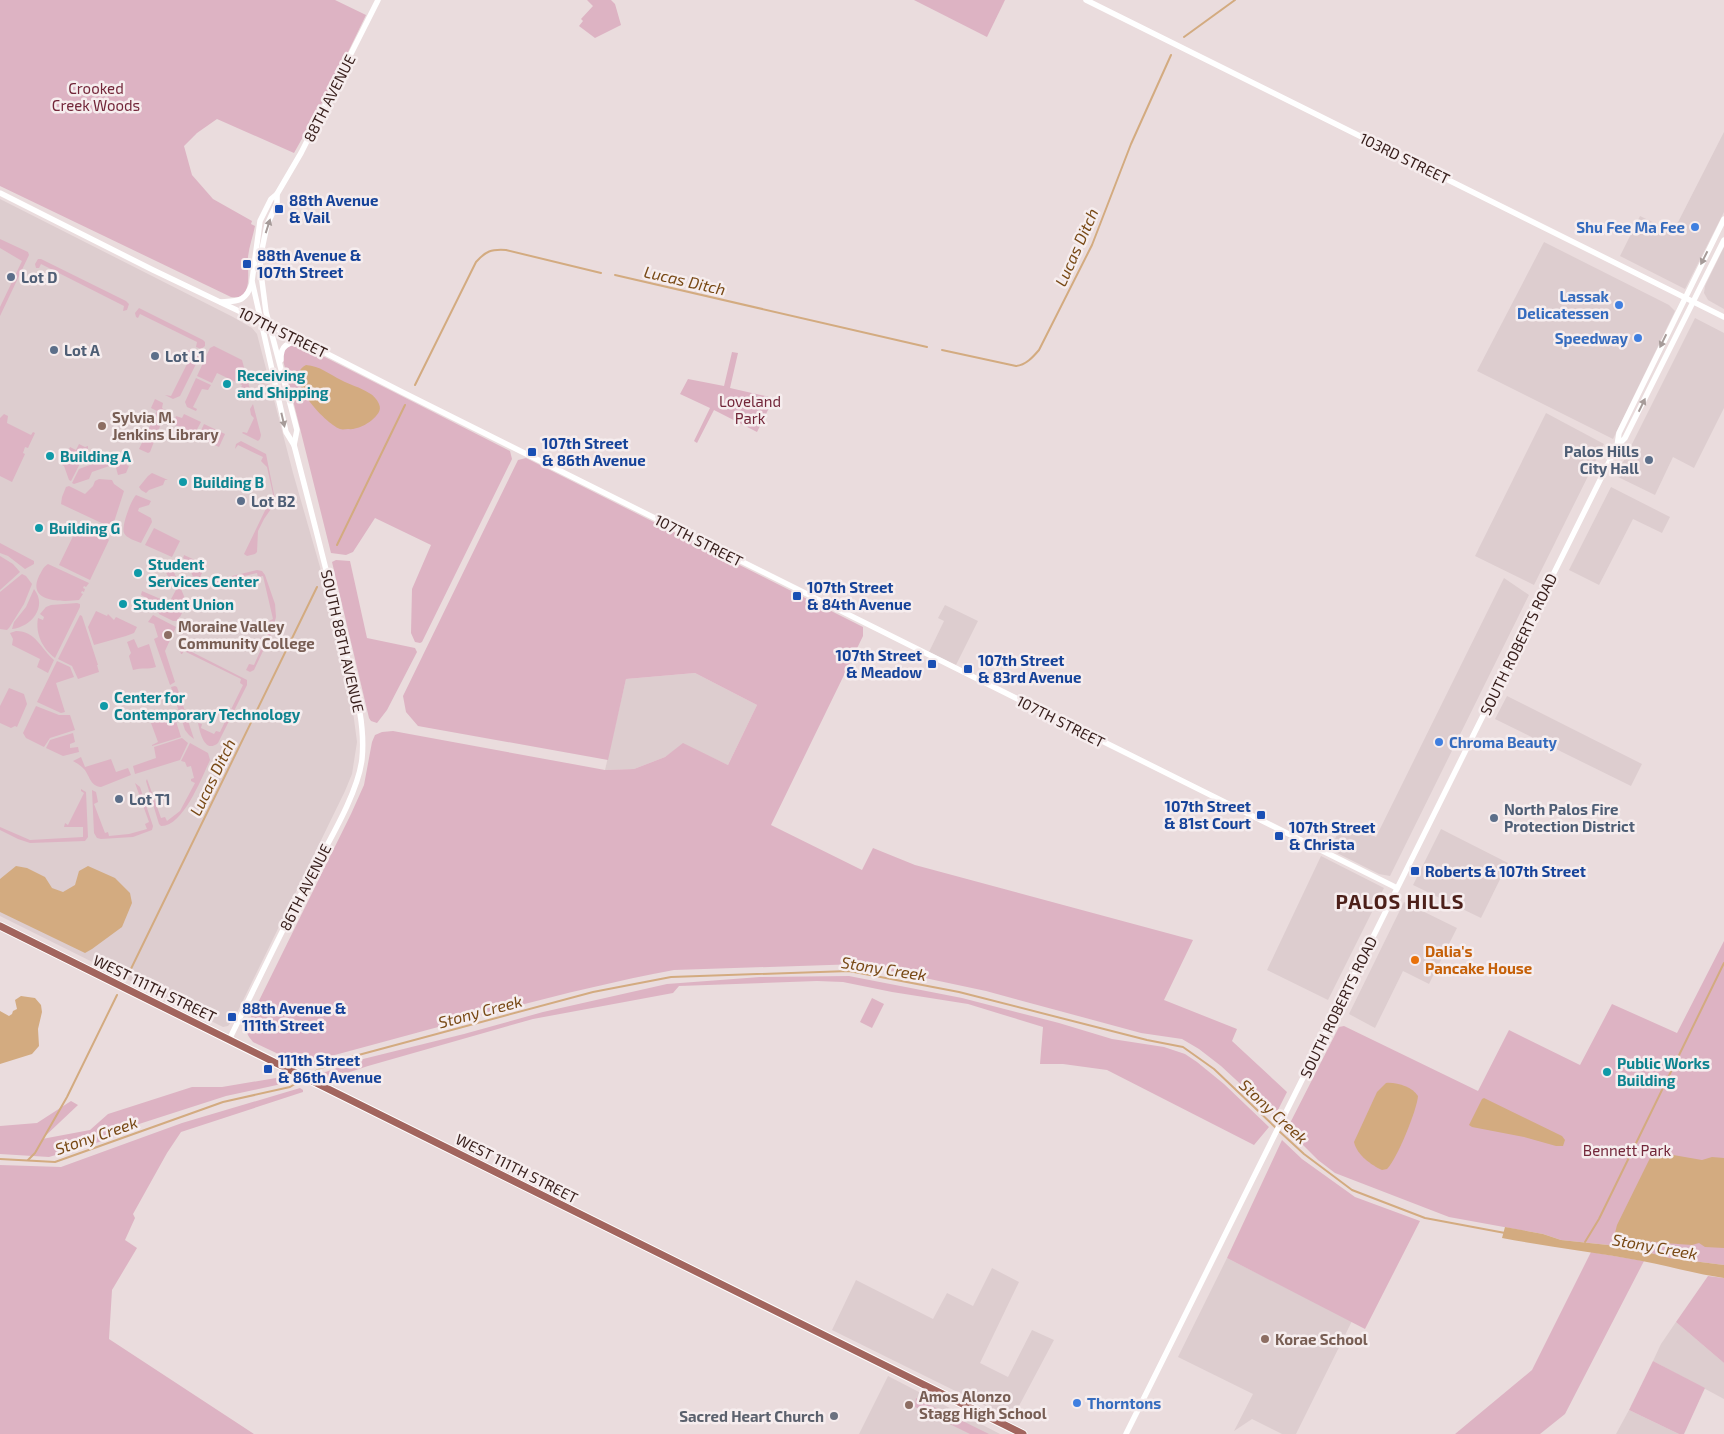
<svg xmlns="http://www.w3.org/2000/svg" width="1724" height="1434" viewBox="0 0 1724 1434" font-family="'Exo 2',sans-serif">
  <rect width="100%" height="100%" fill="#eadcdd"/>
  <g fill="#ddcdcf">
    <polygon points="1724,132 1724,212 1685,289 1620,256 1640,216 1673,232"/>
    <polygon points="0,199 233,317 252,328 257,334 293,473 320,567 352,704 357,742 352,774 345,791 235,1017 228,1026 223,1027 0,916"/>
    <polygon points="1544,242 1669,305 1675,311 1613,439 1477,371"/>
    <polygon points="1724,247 1724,309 1708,300 1704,293 1705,286"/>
    <polygon points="1695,318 1724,333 1724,408 1694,468 1673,457 1655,495 1616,476"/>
    <polygon points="1546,413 1604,444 1534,585 1475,556"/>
    <polygon points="1611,487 1670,517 1662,533 1633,519 1599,585 1569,570"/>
    <polygon points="1504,578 1529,595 1390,876 1379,874 1337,853 1333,850 1332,846 1343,821 1376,837"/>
    <polygon points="945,605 978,621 956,665 929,652 944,621 938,618"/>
    <polygon points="695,673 757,705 728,765 683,744 665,757 634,769 605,770 626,679"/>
    <polygon points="1507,696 1642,764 1631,786 1495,719"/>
    <polygon points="1441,829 1508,863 1481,918 1413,885"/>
    <polygon points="1321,856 1384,888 1328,1000 1267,970"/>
    <polygon points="1404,902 1457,928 1429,984 1403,971 1375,1028 1349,1014"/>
    <polygon points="1227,1258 1352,1321 1296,1434 1282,1434 1252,1419 1234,1431 1253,1394 1178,1357"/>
    <polygon points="992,1268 1019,1282 980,1363 1008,1377 1032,1330 1054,1340 1012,1419 832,1330 856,1280 933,1319 947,1293 973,1306"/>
    <polygon points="1676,1322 1724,1363 1724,1399 1653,1361 1661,1344"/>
    <polygon points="888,1376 1000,1434 859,1434"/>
    <polygon points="1629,1410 1679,1434 1616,1434"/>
  </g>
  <g fill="#ddb3c3">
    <path d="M0,0h335l31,15 -33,68 -39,70 -77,-34 -20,14 -13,13 8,29 21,24 39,22 -1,3 4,2c-2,10 -6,21 -7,31 -1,14 6,44 -17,40l-231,-111z"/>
    <polygon points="587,0 611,0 615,4 621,25 595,38 579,26 583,21 581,19 593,6"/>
    <polygon points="914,0 1005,0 987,37"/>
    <polygon points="0,239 28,252 29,255 0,316 0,307 22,261 0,248"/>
    <polygon points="38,259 41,259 126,301 129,304 127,310 123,311 124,306 41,264 39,268 36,268 35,264"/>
    <polygon points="139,308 203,340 205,342 205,346 201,349 196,347 197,342 140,314 138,318 136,317 135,313"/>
    <polygon points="291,345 305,347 510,451 512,459 422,642 420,643 415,642 411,633 412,589 431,545 375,518 353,552 346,555 331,553 283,360 284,350"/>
    <polygon points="214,346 242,360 251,393 241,388 242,385 217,373 212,383 197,376 210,348"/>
    <polygon points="189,350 197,354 199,358 180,396 173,399 165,395 171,396 192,354 188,352"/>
    <polygon points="732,352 738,353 730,388 774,398 757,432 714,410 697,443 694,441 710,408 680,394 688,379 724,386"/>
    <polygon points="196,378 211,385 208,390 202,389 193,407 197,409 196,411 187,407 185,402"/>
    <polygon points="155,399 163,403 162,408 166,411 150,452 148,453 139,449 157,411 151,408"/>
    <polygon points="253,404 261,435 260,439 258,441 242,433 243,432 247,433 254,418 251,415 250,409"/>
    <polygon points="4,414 8,416 7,423 31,435 33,432 35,433 28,448 25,447 23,453 25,454 12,482 0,476 0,418"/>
    <polygon points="184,414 201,422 194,435 173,424 176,416 182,418"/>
    <polygon points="204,424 225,434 219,447 198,437"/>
    <polygon points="241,441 266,454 275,499 273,506 264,519 258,531 257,552 255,554 247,556 244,554 273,494 267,467 261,461 263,457 238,445 235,449 236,444"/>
    <polygon points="79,444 85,447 88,446 88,448 71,481 69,480 64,466 62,465 70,447 76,450"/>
    <polygon points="111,457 129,466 126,473 118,475 115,464 92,472 89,479 74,484 72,483 79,469"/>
    <path d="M526,458l337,169v9l-92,189 91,45 11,-22 42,17 278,75 -29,60 73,29 -5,12 55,51 -12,24 -54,-50 -22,-17 -17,-10 -41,-6 -155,-42 -127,-27 -185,6c-107,20 -212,51 -317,79l-26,7 -23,12 -55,-26 -4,-5 -3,-6 2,-8 103,-209 13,-29 8,-43 3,-7 7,-3 11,-1 212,39 29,-1 31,-12 18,-14 45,22 29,-60 -62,-32 -69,6 -18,81 -190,-34 -12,-14 -3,-16 115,-236z"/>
    <polygon points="152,473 168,480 165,480 163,485 149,490 146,493 141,490 139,487 148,476"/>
    <polygon points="99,479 112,480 114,484 124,491 114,522 110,527 61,504 62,497 66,487 69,486 85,494 93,486 95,481"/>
    <path d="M136,495l15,6 -2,4 -10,3 -1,3 13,7 1,4 -11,21c-5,-2 -15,-5 -17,-10 -3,-6 7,-33 12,-38z"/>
    <polygon points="84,523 108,535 107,538 109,540 90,580 59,565 77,528 81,530"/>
    <polygon points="154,528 180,541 172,557 145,545"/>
    <polygon points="0,543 34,561 34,564 25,569 8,556 0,553"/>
    <polygon points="184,555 206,565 198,581 192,575 190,563 183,558"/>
    <polygon points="0,556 13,564 20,572 0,590"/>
    <polygon points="336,560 350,561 367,638 415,648 417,652 387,710 377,723 371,721 369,718 332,562"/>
    <path d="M48,564l41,19 -3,4 -2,-1 -1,2 2,1 -1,3 -2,-1 -1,2 2,1 -4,6c-15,2 -53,3 -40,-24 3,-5 4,-9 9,-12z"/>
    <polygon points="171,565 186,601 185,608 170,601 177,588 172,585 164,568"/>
    <polygon points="257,570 262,571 265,575 275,604 276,617 272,632 254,670 250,672 246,670 249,664 254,665 262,647 258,644 261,637 266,638 273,624 269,621 273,619 263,576 258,577 257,573 223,581 223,586 219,590 212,586 220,579"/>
    <polygon points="22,574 26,576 32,584 24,604 9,628 7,630 0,629 0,592"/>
    <path d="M34,589c14,18 -3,38 -22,40l2,-7 12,-15z"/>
    <path d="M142,591l42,18 -4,8h-1l-1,4h-5l-14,-7c-2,-10 -9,-14 -18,-19z"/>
    <path d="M77,603l3,1v3l-25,51c-12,-9 -20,-24 -17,-40l5,2 1,-3 -4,-3 6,-7 5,-2z"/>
    <polygon points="96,611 107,616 108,614 114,620 116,617 137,627 134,633 126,636 94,645 88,627"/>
    <polygon points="80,615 82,616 98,665 97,665 99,672 78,679 72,666 58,659"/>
    <polygon points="153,615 176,627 165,651 175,682 170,685 154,639 158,637 154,624 148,622"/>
    <path d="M16,631c20,0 25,18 38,29l-6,13 -11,-6 3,-8 -28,-14 1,-6 -3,-6z"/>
    <path d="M134,639l4,9 11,-4 7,23c-8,3 -14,0 -23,3l-4,-14 2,-3 -4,-11z"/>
    <path d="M183,649h3l61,31v5l-29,58c-13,11 -18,-10 -20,-20l4,1 -1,4 13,6 2,-3 4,1 23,-47 -3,-2 1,-4 -57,-28 -2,3h-1l-1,-3z"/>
    <polygon points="57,661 70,667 74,677 56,683 65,712 61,713 37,702"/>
    <polygon points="175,686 177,687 194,739 189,735 185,730 171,687"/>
    <polygon points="9,688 24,694 27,704 17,727 15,726 11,728 0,723 0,706"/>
    <polygon points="36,706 59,715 70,715 75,730 50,738 44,747 26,738 23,733"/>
    <polygon points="168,713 174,715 181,737 152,746 152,745 158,742 151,723 155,722 154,719"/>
    <polygon points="73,733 75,742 70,744 70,748 78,747 79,752 63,756 46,748 50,740"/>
    <polygon points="182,738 188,743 180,760 135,774 133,766 156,758 154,747"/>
    <path d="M190,743l18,10 2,7c-8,17 -27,67 -49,66l-2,-2 -13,-43 1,-2 14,39 4,-1 2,4 13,-10 15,-28 -4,-2v-2l3,-1 -3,-12 -4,1 -2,-5 -4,-1z"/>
    <path d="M81,757l4,10 26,-8 5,13 12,-4 3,7 -30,12c-11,-1 -11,-11 -17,-18 -3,-3 -7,-6 -11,-8z"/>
    <polygon points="135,783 140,787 153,826 152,830 133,837 101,839 97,838 94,833 92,790 96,792 98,802 94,804 105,833 108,832 109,836 129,834 147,829 145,824 149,822"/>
    <polygon points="81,789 86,792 88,837 85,841 30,843 18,839 0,830 0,827 30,840 83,837 83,827 64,827 65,823 68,825 84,793 81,791"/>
    <polygon points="1724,941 1724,1265 1669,1258 1636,1249 1608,1245 1561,1240 1543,1234 1449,1217 1335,1173 1318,1160 1287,1129 1339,1027 1344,1026 1478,1091 1509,1030 1580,1065 1612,1004 1677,1033"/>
    <polygon points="849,976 962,998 1059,1023 1112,1039 1164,1047 1185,1054 1197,1062 1224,1084 1269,1127 1254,1145 1107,1070 1063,1064 1040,1064 1043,1027 968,1004 892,992 843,982 817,981 679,986 673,993 533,1019 368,1066 347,1073 337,1083 320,1074 359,1060 464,1034 543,1012 667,984 760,977"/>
    <polygon points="872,998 884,1004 872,1028 860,1022"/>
    <polygon points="276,1078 286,1083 226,1096 139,1124 99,1142 49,1157 0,1154 0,1126 37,1123 71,1101 78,1105 42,1139 90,1130 108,1114 192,1087 222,1087"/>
    <polygon points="300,1088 303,1090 303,1092 181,1132 167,1153 133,1214 135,1218 125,1240 137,1248 112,1290 109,1339 254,1434 0,1434 0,1165 61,1167 182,1123"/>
    <polygon points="1282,1140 1302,1159 1355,1197 1420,1221 1365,1329 1227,1258"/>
    <polygon points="1591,1252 1644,1261 1565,1414 1540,1434 1455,1434 1532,1370"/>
    <polygon points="1708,1276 1724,1278 1724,1363 1676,1322"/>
    <polygon points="1653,1361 1705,1388 1684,1434 1679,1434 1629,1410"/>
    <polygon points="916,1398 989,1434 970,1434 915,1407"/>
  </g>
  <g fill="#d3ab80">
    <path d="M306,365c14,1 23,9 35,15 9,5 19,7 28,13 4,2 8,6 10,11 3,7 -2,11 -7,16 -6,5 -16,10 -24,9 -3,0 -5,1 -8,0 -15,-6 -59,-52 -34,-64z"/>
    <polygon points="16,866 27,868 45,877 52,888 63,892 75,885 79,871 88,866 115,878 130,893 132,903 122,927 92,949 85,953 0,912 0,879"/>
    <polygon points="21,996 35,998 41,1005 42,1012 38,1029 39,1046 32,1054 0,1064 0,1011 9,1016 12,1014 13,1011 17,1009 15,1000"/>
    <path d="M1386,1083c11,-1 26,4 32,13 -1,14 -21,63 -31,73l-5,1c-11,-5 -25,-15 -28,-28l23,-50z"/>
    <polygon points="1484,1098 1562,1136 1565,1140 1563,1146 1556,1146 1524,1137 1472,1127 1469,1125 1482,1099"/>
    <path d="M1656,1152l46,8 10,-3 12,1v90l-19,-1 -6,-4 -7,2c-14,-1 -69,-4 -77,-12l2,-8 34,-69z"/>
    <path d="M1505,1227l38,7 18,6 47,5 28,4 33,9 55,7v13c-28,-4 -55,-12 -82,-17 -47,-9 -94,-14 -140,-23z"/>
  </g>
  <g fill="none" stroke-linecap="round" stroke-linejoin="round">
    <g stroke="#d3ab80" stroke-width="2">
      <polyline points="1184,37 1235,0"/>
      <polyline points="615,275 927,347"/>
      <path d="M942,350l74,16c10,-1 17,-9 23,-16l53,-105 39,-101 40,-89"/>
      <path d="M415,385l61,-123c10,-11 15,-13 30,-12l95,23"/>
      <polyline points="337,545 405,405"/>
      <polyline points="127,977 317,587"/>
      <polyline points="307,1076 321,1068 351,1057 593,992 671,977 849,971 959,992 1147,1040 1183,1047 1214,1069 1276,1128"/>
      <polyline points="1279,1131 1304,1154 1352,1190 1425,1218 1505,1233"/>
      <polyline points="0,1159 55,1162 223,1102 290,1087 303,1079"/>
      <polyline points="28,1160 35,1153 67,1097 117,995"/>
      <polyline points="1585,1242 1599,1219 1724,963"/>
    </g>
    <g stroke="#fff" stroke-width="9">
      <polyline id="major" points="0,926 1023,1434"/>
    </g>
    <g stroke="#fff" stroke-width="5.5">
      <polyline points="1086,0 1724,317"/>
      <polyline points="0,193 153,270 308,344 402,392 1397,888"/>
      <polyline points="277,194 277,203 267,225 261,254 260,266 266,312 297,430 294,445"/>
      <path d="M221,302c17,-1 25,0 31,-19"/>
      <path d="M281,360c-1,-14 7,-19 20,-17"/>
      <polyline points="1617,446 1625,438 1724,240"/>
      <path d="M229,1040c27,-55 53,-110 81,-163 17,-33 48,-83 52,-118 4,-40 -10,-80 -19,-119 -15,-65 -32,-130 -49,-195l-8,-13 -34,-151 8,-60 11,-22 6,-5 24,-41 77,-153"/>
      <polyline points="1126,1434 1617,446 1619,433 1724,219"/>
    </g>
    <use href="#major" stroke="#a2655e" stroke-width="7"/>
  </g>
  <defs><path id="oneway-solid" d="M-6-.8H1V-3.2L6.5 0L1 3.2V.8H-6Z" transform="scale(1.25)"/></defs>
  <g fill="#a69b99">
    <use href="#oneway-solid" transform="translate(268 226) rotate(-72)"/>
    <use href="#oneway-solid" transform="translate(1704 258) rotate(117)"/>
    <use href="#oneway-solid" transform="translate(1663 341) rotate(116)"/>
    <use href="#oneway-solid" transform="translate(1642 405) rotate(-64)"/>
    <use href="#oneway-solid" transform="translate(283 420) rotate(77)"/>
  </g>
  <g fill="#1a4fb4" stroke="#f6edee" stroke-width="2">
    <rect x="274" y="204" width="10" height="10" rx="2.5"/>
    <rect x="242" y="259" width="10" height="10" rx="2.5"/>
    <rect x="527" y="447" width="10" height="10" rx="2.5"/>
    <rect x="792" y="591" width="10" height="10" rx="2.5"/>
    <rect x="927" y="659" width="10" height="10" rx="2.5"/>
    <rect x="963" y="664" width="10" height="10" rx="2.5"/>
    <rect x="1256" y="810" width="10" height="10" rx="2.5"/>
    <rect x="1274" y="831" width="10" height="10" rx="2.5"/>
    <rect x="1410" y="866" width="10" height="10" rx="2.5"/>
    <rect x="227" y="1012" width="10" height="10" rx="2.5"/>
    <rect x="263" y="1064" width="10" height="10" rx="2.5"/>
  </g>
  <g fill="#3f7fe0" stroke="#f6edee" stroke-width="2">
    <circle cx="1695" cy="227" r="5"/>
    <circle cx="1619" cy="305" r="5"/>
    <circle cx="1638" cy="338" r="5"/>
    <circle cx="1439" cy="742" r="5"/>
    <circle cx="1077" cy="1403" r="5"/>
  </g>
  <g fill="#5c6f8a" stroke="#f6edee" stroke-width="2">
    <circle cx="11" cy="277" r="5"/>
    <circle cx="54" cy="350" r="5"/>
    <circle cx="155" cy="356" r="5"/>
    <circle cx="1649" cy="460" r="5"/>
    <circle cx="241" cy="501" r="5"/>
    <circle cx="119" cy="799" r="5"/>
    <circle cx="1494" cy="818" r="5"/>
  </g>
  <g fill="#0f9aa8" stroke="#f6edee" stroke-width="2">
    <circle cx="227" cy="384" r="5"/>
    <circle cx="50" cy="456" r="5"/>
    <circle cx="183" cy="482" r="5"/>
    <circle cx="39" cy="528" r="5"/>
    <circle cx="138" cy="573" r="5"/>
    <circle cx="123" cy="604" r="5"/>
    <circle cx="104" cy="706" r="5"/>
    <circle cx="1607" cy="1072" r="5"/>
  </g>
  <g fill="#8d6e63" stroke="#f6edee" stroke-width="2">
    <circle cx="102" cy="426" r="5"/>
    <circle cx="168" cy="635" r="5"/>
    <circle cx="1265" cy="1339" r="5"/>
    <circle cx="909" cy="1405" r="5"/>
  </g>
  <circle fill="#e8710a" stroke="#f6edee" stroke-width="2" cx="1415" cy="960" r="5"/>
  <circle fill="#6b7280" stroke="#f6edee" stroke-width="2" cx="834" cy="1416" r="5"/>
  <g text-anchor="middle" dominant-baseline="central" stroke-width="5" stroke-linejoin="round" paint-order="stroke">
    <g font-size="15" fill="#722639" stroke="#f6edee">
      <text x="96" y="88">Crooked<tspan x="96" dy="17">Creek Woods</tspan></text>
      <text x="750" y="401">Loveland<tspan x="750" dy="17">Park</tspan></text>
      <text x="1627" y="1150">Bennett Park</text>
    </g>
    <g font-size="15" fill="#39201d" stroke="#f6edee">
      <text transform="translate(329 98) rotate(-63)">88TH AVENUE</text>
      <text transform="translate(1405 158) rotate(26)">103RD STREET</text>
      <text transform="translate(283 332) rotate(26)">107TH STREET</text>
      <text transform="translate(699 540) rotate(27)">107TH STREET</text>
      <text transform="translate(343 641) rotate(77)">SOUTH 88TH AVENUE</text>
      <text transform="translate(1518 644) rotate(-64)">SOUTH ROBERTS ROAD</text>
      <text transform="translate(1061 721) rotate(27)">107TH STREET</text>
      <text transform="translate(305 887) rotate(-63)">86TH AVENUE</text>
      <text transform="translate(155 988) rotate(26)">WEST 111TH STREET</text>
      <text transform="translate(1338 1007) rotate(-64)">SOUTH ROBERTS ROAD</text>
      <text transform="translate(517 1168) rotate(27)">WEST 111TH STREET</text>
    </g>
    <g font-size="15" font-weight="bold" fill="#164399" stroke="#f6edee" text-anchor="start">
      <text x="289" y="200">88th Avenue<tspan x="289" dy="17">&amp; Vail</tspan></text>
      <text x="257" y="255">88th Avenue &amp;<tspan x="257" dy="17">107th Street</tspan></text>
      <text x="542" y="443">107th Street<tspan x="542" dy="17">&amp; 86th Avenue</tspan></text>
      <text x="807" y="587">107th Street<tspan x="807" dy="17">&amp; 84th Avenue</tspan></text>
      <text x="922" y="655" text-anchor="end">107th Street<tspan x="922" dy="17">&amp; Meadow</tspan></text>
      <text x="978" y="660">107th Street<tspan x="978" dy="17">&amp; 83rd Avenue</tspan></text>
      <text x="1251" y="806" text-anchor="end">107th Street<tspan x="1251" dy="17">&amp; 81st Court</tspan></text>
      <text x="1289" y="827">107th Street<tspan x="1289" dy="17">&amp; Christa</tspan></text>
      <text x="1425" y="871">Roberts &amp; 107th Street</text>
      <text x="242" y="1008">88th Avenue &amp;<tspan x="242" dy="17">111th Street</tspan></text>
      <text x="278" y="1060">111th Street<tspan x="278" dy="17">&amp; 86th Avenue</tspan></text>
    </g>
    <g font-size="15" font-weight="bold" fill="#366cbe" stroke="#f6edee" text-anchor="end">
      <text x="1685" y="227">Shu Fee Ma Fee</text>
      <text x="1609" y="296">Lassak<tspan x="1609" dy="17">Delicatessen</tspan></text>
      <text x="1628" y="338">Speedway</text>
      <text x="1449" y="742" text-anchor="start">Chroma Beauty</text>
      <text x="1087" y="1403" text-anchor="start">Thorntons</text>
    </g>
    <g font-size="15" font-weight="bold" fill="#4e5e75" stroke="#f6edee" text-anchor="start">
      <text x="21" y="277">Lot D</text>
      <text x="64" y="350">Lot A</text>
      <text x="165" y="356">Lot L1</text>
      <text x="1639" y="451" text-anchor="end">Palos Hills<tspan x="1639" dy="17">City Hall</tspan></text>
      <text x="251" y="501">Lot B2</text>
      <text x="129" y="799">Lot T1</text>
      <text x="1504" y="809">North Palos Fire<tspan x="1504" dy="17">Protection District</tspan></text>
    </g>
    <g font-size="15" font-weight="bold" fill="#0d838f" stroke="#f6edee" text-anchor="start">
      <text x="237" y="375">Receiving<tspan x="237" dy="17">and Shipping</tspan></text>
      <text x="60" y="456">Building A</text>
      <text x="193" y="482">Building B</text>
      <text x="49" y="528">Building G</text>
      <text x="148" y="564">Student<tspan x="148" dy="17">Services Center</tspan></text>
      <text x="133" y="604">Student Union</text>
      <text x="114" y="697">Center for<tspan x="114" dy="17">Contemporary Technology</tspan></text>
      <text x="1617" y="1063">Public Works<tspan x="1617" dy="17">Building</tspan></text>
    </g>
    <g font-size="15" font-weight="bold" fill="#785e54" stroke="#f6edee" text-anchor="start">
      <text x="112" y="417">Sylvia M.<tspan x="112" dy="17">Jenkins Library</tspan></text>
      <text x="178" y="626">Moraine Valley<tspan x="178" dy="17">Community College</tspan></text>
      <text x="1275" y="1339">Korae School</text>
      <text x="919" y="1396">Amos Alonzo<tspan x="919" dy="17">Stagg High School</tspan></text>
    </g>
    <g font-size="15" font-weight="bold" fill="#c56008" stroke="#f6edee" text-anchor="start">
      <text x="1425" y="951">Dalia's<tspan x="1425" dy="17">Pancake House</tspan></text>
    </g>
    <g font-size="15" font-weight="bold" fill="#5b616d" stroke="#f6edee" text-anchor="end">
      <text x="824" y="1416">Sacred Heart Church</text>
    </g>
    <g font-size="16" font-style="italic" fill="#784915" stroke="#f6edee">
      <text transform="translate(1076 247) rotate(-66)">Lucas Ditch</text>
      <text transform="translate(685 280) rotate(13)">Lucas Ditch</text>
      <text transform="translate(212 777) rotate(-64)">Lucas Ditch</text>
      <text transform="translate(884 968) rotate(9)">Stony Creek</text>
      <text transform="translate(480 1011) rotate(-15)">Stony Creek</text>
      <text transform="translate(1274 1111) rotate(43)">Stony Creek</text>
      <text transform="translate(96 1135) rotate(-19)">Stony Creek</text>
      <text transform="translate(1655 1246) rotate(10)">Stony Creek</text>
    </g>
    <g font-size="20" font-weight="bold" letter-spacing="1" fill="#4c1f19" stroke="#f6edee">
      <text x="1400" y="901">PALOS HILLS</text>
    </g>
  </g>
</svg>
